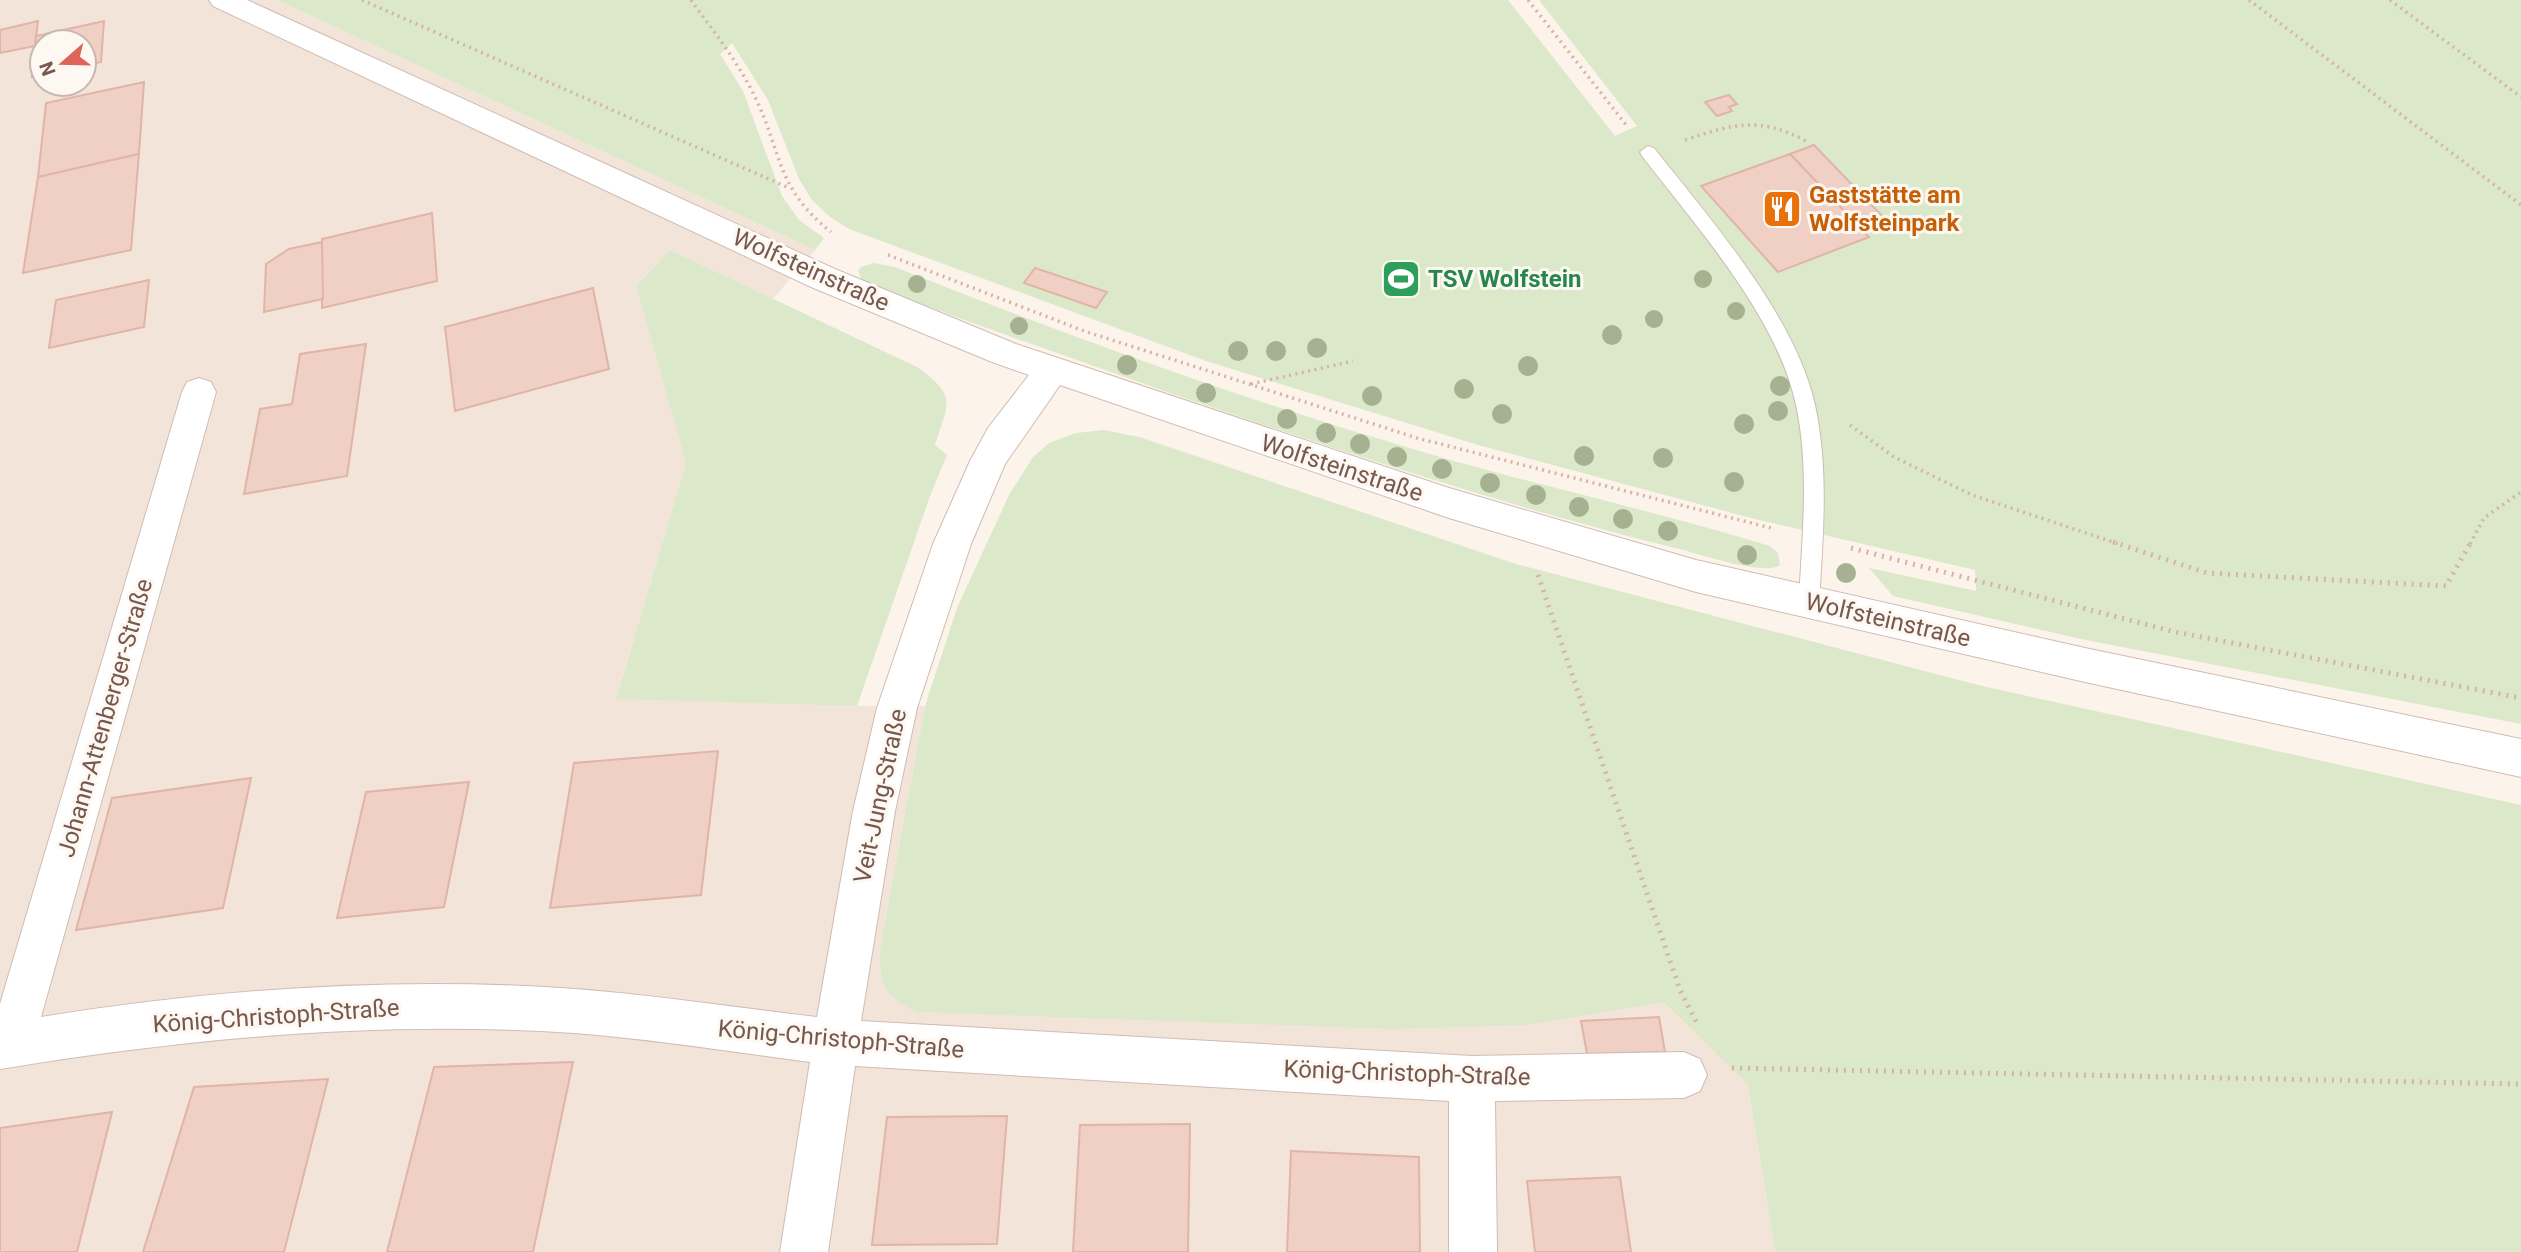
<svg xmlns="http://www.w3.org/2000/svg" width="2521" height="1252" viewBox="0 0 2521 1252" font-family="Roboto,sans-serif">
  <rect width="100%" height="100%" fill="#fcf3eb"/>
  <path fill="#f3e4da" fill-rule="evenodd" d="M0,0h277l538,250 -42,49 -103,-49 -34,36 50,177 -70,235 241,8h68l-44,237 36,69 607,12 140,-22 84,83 27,167h-1775zM42,42h42v42h-42z"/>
  <g fill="#dbe9ca">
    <polygon points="277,0 1508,0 1615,136 1637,126 1539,0 2521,0 2521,724 2086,640 1893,596 1869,568 1976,591 1975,570 1751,518 1478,445 1206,361 849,229 830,217 812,200 799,179 768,100 732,43 720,54 743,91 782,196 799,220 824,238 815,250"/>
    <path d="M670,250l249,118c39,30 29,34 16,77l12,10 -17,41 -73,210 -241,-7 70,-236 -50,-177z"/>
    <path d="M874,263l21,4c173,69 349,133 528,185 115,34 233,59 347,94l8,7 2,12c-16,11 -77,-10 -97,-15 -172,-42 -340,-98 -507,-155 -105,-37 -210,-73 -314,-114l-4,-10 3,-4z"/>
    <path d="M1104,430l35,7 377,127 462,121 543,120v447h-746l-27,-167 -84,-83 -140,23 -130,4 -477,-17c-37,-19 -38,-29 -36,-69l44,-237 32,-98 52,-113 24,-38 16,-14 27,-10z"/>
  </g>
  <g fill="#f0d0c5" stroke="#e1b4a6" stroke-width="2">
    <polygon points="38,21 35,46 0,53 0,30"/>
    <polygon points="104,21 101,62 84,66 84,42 42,42 42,75 32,77 36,36"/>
    <polygon points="144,82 139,154 38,177 46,103"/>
    <polygon points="1729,95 1737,104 1729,107 1732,111 1717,116 1705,102"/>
    <polygon points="1814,145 1888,222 1863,232 1790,154"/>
    <polygon points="139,154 131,250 23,273 38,177"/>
    <polygon points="1790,154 1869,237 1778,272 1701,186"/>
    <polygon points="432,213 437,281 322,308 322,239"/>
    <polygon points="322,242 323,299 264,312 266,264 289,249"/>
    <polygon points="1035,268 1107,292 1096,308 1024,283"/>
    <polygon points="149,280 144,327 49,348 56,300"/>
    <polygon points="593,288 609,369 455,411 445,327"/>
    <polygon points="366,344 347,476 244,494 260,409 292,404 300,354"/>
    <polygon points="718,751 701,895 550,908 574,763"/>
    <polygon points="251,778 223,908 76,930 112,798"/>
    <polygon points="469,782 444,907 337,918 366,792"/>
    <polygon points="1659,1017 1665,1052 1587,1054 1581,1021"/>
    <polygon points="573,1062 533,1252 387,1252 434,1067"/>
    <polygon points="328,1079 284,1252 143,1252 194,1087"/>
    <polygon points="112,1112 77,1252 0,1252 0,1128"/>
    <polygon points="1007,1116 997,1244 872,1245 887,1117"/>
    <polygon points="1190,1124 1188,1252 1073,1252 1080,1125"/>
    <polygon points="1291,1151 1419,1157 1420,1252 1287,1252"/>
    <polygon points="1620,1177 1631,1252 1535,1252 1527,1181"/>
  </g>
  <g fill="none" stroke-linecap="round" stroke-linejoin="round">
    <g stroke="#d0bcb3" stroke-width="2">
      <path id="service" d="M1648,146l6,2c56,71 141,167 161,257 14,64 8,132 4,197l-3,6 -7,3 -7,-3 -3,-6c3,-65 11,-133 -3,-197 -18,-87 -100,-179 -154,-249l-2,-4z"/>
    </g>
    <g stroke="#d0bcb3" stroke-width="2">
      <path id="minor" d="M209,0h38l588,269 181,75 433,144 247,72 389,88 436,91v38l-436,-95 -389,-90 -247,-74 -389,-133 -55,79 -34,80 -54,164 -22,103 -34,210 611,35 212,-4 16,7 7,16 -7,16 -16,7 -189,3 2,151h-48v-151l-594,-35 -27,186h-48l30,-190c-78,-10 -157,-23 -236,-29 -192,-13 -385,5 -574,36v-65l182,-612 5,-10 12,-4 12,4 5,10 -175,625c175,-28 357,-41 534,-28 81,6 162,19 242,28l36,-206 24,-103 56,-164 37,-83 18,-33 41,-53 -37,-13 -181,-75 -598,-281z"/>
    </g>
    <g stroke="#d5b3a7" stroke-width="3.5" stroke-dasharray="2 4.5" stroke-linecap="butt">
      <polyline points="362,0 787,187"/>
      <path d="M691,0c23,32 48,63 65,99 27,57 20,89 75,133"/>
      <polyline points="1528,0 1627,126"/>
      <polyline points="2249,0 2521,205"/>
      <polyline points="2390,0 2521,97"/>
      <path d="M1685,140c48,-16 74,-24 121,1"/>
      <polyline points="888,255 1084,331 1417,438 1775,529"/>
      <polyline points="1251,384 1353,361"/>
      <polyline points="1850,425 1894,457 1972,495 2119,544"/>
      <polyline points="2470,544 2484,518 2521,492"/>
    </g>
    <g stroke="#d5b3a7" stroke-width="5" stroke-dasharray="2 6" stroke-linecap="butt">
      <polyline points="2113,542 2207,573 2446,586 2471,542"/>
      <polyline points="1851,548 2175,632 2521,698"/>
      <polyline points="1538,575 1680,990 1698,1025"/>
      <polyline points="1732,1068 2521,1084"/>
    </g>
    <use href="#service" fill="#fff" fill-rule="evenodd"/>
    <use href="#minor" fill="#fff" fill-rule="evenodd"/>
  </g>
  <g fill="#a5b191">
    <circle cx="1703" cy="279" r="9"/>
    <circle cx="917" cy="284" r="9"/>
    <circle cx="1736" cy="311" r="9"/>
    <circle cx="1654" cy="319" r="9"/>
    <circle cx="1019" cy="326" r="9"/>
    <circle cx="1612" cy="335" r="10"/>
    <circle cx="1317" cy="348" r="10"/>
    <circle cx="1238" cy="351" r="10"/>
    <circle cx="1276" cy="351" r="10"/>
    <circle cx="1127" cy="365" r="10"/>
    <circle cx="1528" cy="366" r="10"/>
    <circle cx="1780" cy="386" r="10"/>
    <circle cx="1464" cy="389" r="10"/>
    <circle cx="1206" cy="393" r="10"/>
    <circle cx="1372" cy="396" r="10"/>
    <circle cx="1778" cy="411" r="10"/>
    <circle cx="1502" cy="414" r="10"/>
    <circle cx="1287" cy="419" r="10"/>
    <circle cx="1744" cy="424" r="10"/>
    <circle cx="1326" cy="433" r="10"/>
    <circle cx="1360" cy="444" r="10"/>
    <circle cx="1584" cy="456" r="10"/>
    <circle cx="1397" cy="457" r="10"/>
    <circle cx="1663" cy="458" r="10"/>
    <circle cx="1442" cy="469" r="10"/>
    <circle cx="1734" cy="482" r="10"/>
    <circle cx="1490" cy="483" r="10"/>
    <circle cx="1536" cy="495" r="10"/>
    <circle cx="1579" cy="507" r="10"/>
    <circle cx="1623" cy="519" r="10"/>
    <circle cx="1668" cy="531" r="10"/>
    <circle cx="1747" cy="555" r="10"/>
    <circle cx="1846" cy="573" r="10"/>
  </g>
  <defs>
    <g id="restaurant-square" transform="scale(2.0125)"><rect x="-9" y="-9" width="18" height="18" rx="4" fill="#e8710a" stroke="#fef8f2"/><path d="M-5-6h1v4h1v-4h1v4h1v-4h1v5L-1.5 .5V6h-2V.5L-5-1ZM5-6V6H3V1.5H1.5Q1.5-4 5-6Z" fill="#fff"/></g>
    <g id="stadium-square" transform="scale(2.0125)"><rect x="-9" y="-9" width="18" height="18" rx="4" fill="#2e9e5b" stroke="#fef8f2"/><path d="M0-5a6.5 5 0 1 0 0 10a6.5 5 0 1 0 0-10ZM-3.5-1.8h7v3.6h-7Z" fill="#fff"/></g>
  </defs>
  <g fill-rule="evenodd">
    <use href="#restaurant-square" x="1782" y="209"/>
    <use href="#stadium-square" x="1401" y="279"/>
  </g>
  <g text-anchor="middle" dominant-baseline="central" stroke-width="6" stroke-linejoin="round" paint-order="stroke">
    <g font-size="24" font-weight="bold" fill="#c56008" stroke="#fef8f2" text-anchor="start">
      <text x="1809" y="195">Gaststätte am<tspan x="1809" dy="28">Wolfsteinpark</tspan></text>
    </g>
    <g font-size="24" fill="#76584f" stroke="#fef8f2">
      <text transform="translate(811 270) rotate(24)">Wolfsteinstraße</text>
      <text transform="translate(1342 468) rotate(18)">Wolfsteinstraße</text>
      <text transform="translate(1888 620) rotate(13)">Wolfsteinstraße</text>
      <text transform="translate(105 718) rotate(-74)">Johann-Attenberger-Straße</text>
      <text transform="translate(880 796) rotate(-78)">Veit-Jung-Straße</text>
      <text transform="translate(276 1016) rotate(-4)">König-Christoph-Straße</text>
      <text transform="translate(841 1039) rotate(5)">König-Christoph-Straße</text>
      <text transform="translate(1407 1073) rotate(2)">König-Christoph-Straße</text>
    </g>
    <g font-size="24" font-weight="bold" fill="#27864d" stroke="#fef8f2" text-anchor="start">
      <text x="1428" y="279">TSV Wolfstein</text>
    </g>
  </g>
  <g transform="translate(63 63) rotate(250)"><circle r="33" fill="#fef8f2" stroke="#c8b8b1" stroke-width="2"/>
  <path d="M0-5L12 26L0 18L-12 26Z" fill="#dd6459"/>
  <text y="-10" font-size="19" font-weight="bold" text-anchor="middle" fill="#76584f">N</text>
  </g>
</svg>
